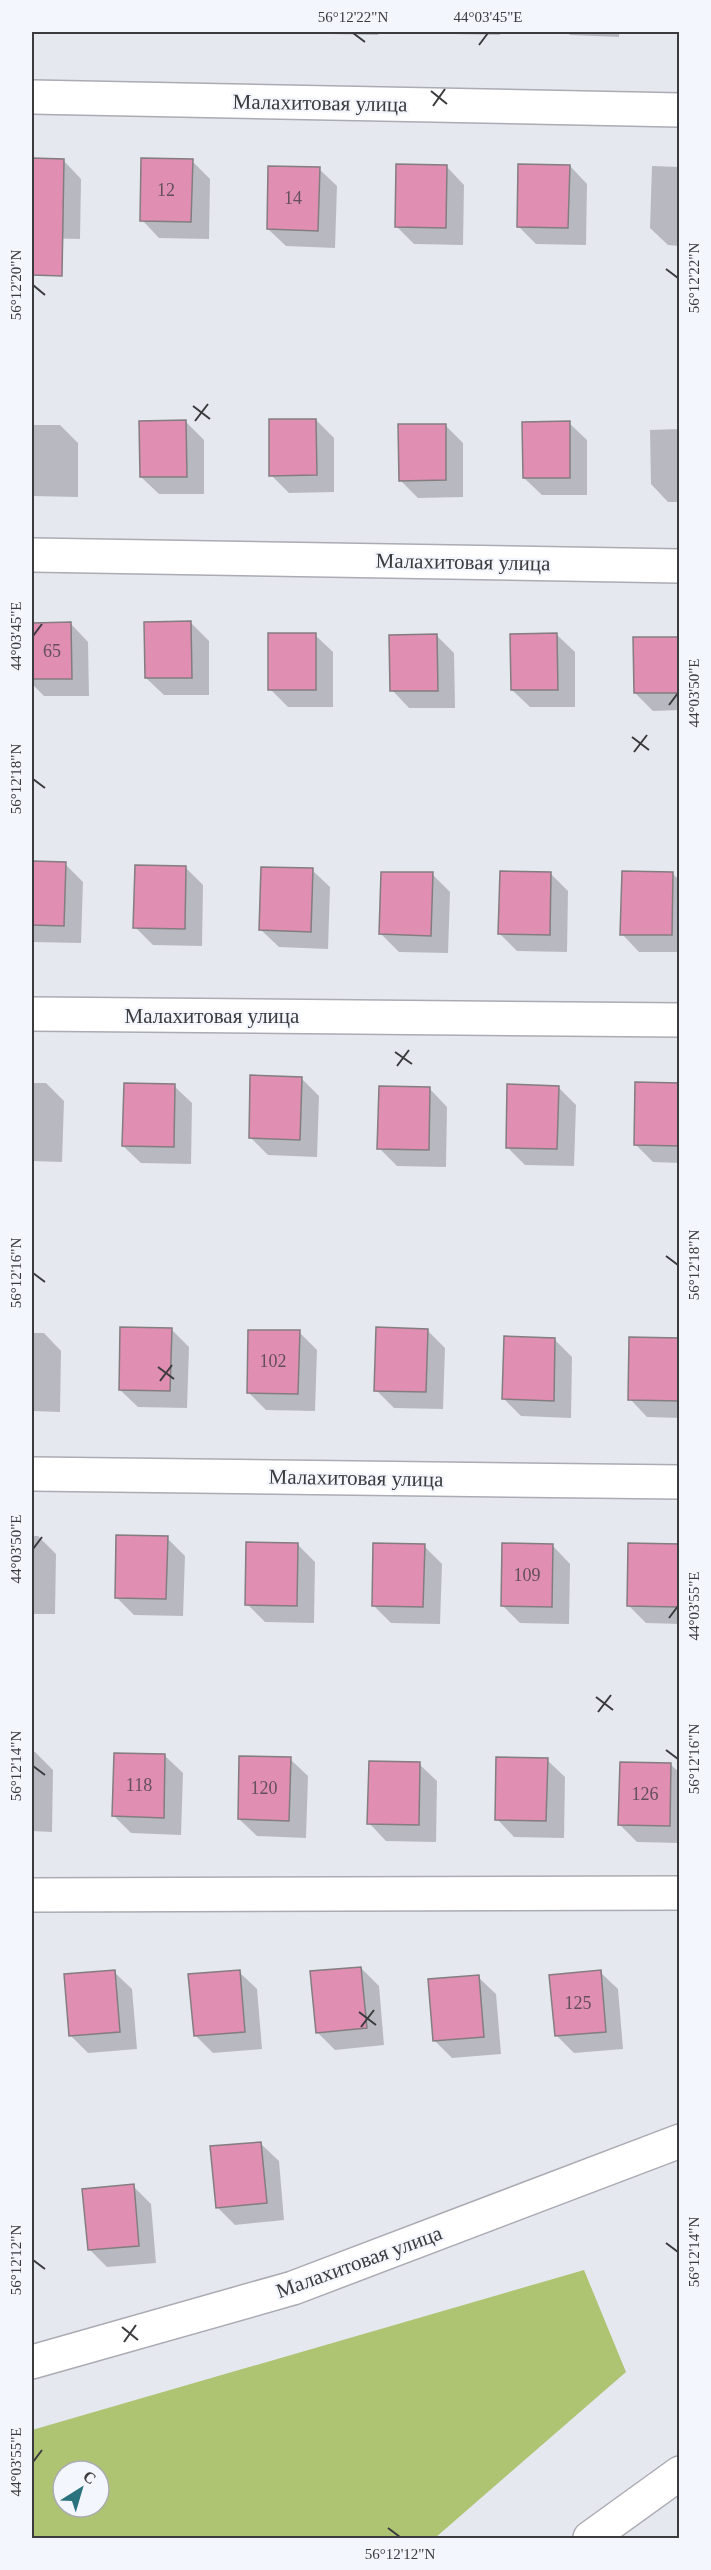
<svg xmlns="http://www.w3.org/2000/svg" width="711" height="2570" viewBox="0 0 711 2570" font-family="'Times New Roman',serif">
  <rect width="100%" height="100%" fill="#e6e8f0"/>
  <path fill="#afc473" fill-rule="evenodd" d="M584,2270l42,102 -191,166h-403v-108zM63,2471h36v36h-36z"/>
  <g fill="#0003">
    <polygon points="204,32 254,32 254,34 205,33"/>
    <polygon points="327,32 379,32 378,35 329,34"/>
    <polygon points="449,32 501,32 500,35 451,34"/>
    <polygon points="566,32 619,32 619,37 570,35"/>
    <polygon points="32,160 64,161 81,179 80,239 32,238"/>
    <polygon points="192,161 210,179 209,239 159,238 142,220"/>
    <polygon points="570,166 587,184 586,245 536,244 518,226"/>
    <polygon points="652,166 680,167 680,246 668,245 650,228"/>
    <polygon points="447,167 464,185 463,245 414,244 396,226"/>
    <polygon points="319,169 337,186 335,248 286,246 268,229"/>
    <polygon points="316,420 334,438 334,492 289,493 271,475"/>
    <polygon points="186,422 204,440 204,494 159,494 141,477"/>
    <polygon points="569,423 587,440 587,495 542,495 524,478"/>
    <polygon points="32,425 60,425 78,443 78,497 32,496"/>
    <polygon points="445,425 463,443 463,497 418,498 400,480"/>
    <polygon points="680,429 680,502 668,502 651,484 650,430"/>
    <polygon points="191,623 209,641 209,695 164,695 146,678"/>
    <polygon points="32,624 71,624 88,642 89,696 44,696 32,684"/>
    <polygon points="315,635 333,652 333,707 288,707 270,689"/>
    <polygon points="436,635 454,653 455,708 409,708 392,690"/>
    <polygon points="557,635 575,652 575,707 530,707 512,690"/>
    <polygon points="680,638 680,710 653,711 635,693"/>
    <polygon points="32,863 65,864 83,882 81,943 32,942"/>
    <polygon points="186,868 203,885 202,946 153,945 135,927"/>
    <polygon points="312,870 330,887 328,949 279,947 261,930"/>
    <polygon points="432,874 450,892 448,953 399,952 381,934"/>
    <polygon points="551,874 568,891 567,952 517,951 500,934"/>
    <polygon points="673,874 680,881 680,952 639,952 622,934"/>
    <polygon points="301,1078 319,1096 317,1157 268,1155 250,1137"/>
    <polygon points="32,1083 46,1083 64,1101 62,1162 32,1161"/>
    <polygon points="680,1084 680,1163 653,1162 635,1144"/>
    <polygon points="174,1086 192,1103 191,1164 141,1163 123,1146"/>
    <polygon points="558,1087 576,1105 574,1166 525,1165 507,1147"/>
    <polygon points="430,1089 447,1107 446,1167 397,1166 379,1148"/>
    <polygon points="171,1329 189,1347 187,1408 138,1407 120,1390"/>
    <polygon points="427,1330 445,1348 443,1409 394,1408 376,1390"/>
    <polygon points="299,1332 317,1350 315,1411 266,1410 248,1392"/>
    <polygon points="32,1333 44,1333 61,1351 60,1412 32,1411"/>
    <polygon points="554,1339 572,1357 571,1418 521,1416 504,1399"/>
    <polygon points="680,1340 680,1418 647,1417 630,1399"/>
    <polygon points="32,1536 38,1536 56,1554 55,1614 32,1614"/>
    <polygon points="167,1538 185,1556 183,1616 134,1615 116,1597"/>
    <polygon points="297,1544 315,1562 314,1623 265,1622 247,1604"/>
    <polygon points="679,1545 680,1624 646,1623 628,1605"/>
    <polygon points="424,1546 442,1564 440,1624 391,1623 373,1605"/>
    <polygon points="553,1546 570,1564 569,1624 520,1623 502,1605"/>
    <polygon points="32,1752 35,1752 53,1770 52,1832 32,1831"/>
    <polygon points="165,1756 183,1773 181,1835 131,1833 114,1816"/>
    <polygon points="290,1759 308,1776 306,1838 257,1836 239,1819"/>
    <polygon points="547,1760 565,1777 564,1838 514,1837 497,1819"/>
    <polygon points="419,1764 437,1781 436,1842 386,1841 369,1823"/>
    <polygon points="671,1765 680,1773 680,1843 637,1842 620,1825"/>
    <polygon points="361,1968 379,1986 384,2045 335,2050 317,2032"/>
    <polygon points="114,1972 132,1989 137,2049 88,2053 70,2035"/>
    <polygon points="239,1972 257,1989 262,2049 213,2053 195,2035"/>
    <polygon points="600,1972 618,1989 623,2049 574,2053 556,2035"/>
    <polygon points="478,1977 496,1994 501,2054 452,2058 434,2040"/>
    <polygon points="261,2144 279,2161 284,2220 235,2225 217,2207"/>
    <polygon points="133,2186 151,2204 156,2263 107,2267 89,2249"/>
  </g>
  <g fill="#e08eb2" stroke="#847d80" stroke-width="1.5">
    <polygon points="32,158 64,159 62,276 32,275"/>
    <polygon points="141,158 193,159 191,222 140,221"/>
    <polygon points="396,164 447,165 446,228 395,227"/>
    <polygon points="518,164 570,165 568,228 517,227"/>
    <polygon points="268,166 320,167 318,231 267,229"/>
    <polygon points="269,419 316,419 317,475 269,476"/>
    <polygon points="186,420 187,477 140,477 139,421"/>
    <polygon points="570,421 570,478 523,478 522,422"/>
    <polygon points="398,424 446,424 446,480 399,481"/>
    <polygon points="191,621 192,678 145,678 144,622"/>
    <polygon points="71,622 72,679 32,679 32,623"/>
    <rect x="268" y="633" width="48" height="57"/>
    <polygon points="557,633 558,690 511,690 510,634"/>
    <polygon points="437,634 438,691 390,691 389,635"/>
    <polygon points="633,637 680,637 680,693 634,693"/>
    <polygon points="32,861 66,862 64,926 32,925"/>
    <polygon points="135,865 186,866 185,929 133,928"/>
    <polygon points="261,867 313,868 311,932 259,930"/>
    <polygon points="500,871 551,872 550,935 498,934"/>
    <polygon points="622,871 673,872 672,935 620,935"/>
    <polygon points="381,872 433,872 431,936 379,934"/>
    <polygon points="250,1075 302,1077 300,1140 249,1138"/>
    <polygon points="635,1082 680,1083 680,1146 634,1145"/>
    <polygon points="124,1083 175,1084 174,1147 122,1146"/>
    <polygon points="507,1084 559,1086 557,1149 506,1148"/>
    <polygon points="379,1086 430,1087 429,1150 377,1149"/>
    <polygon points="120,1327 172,1328 170,1391 119,1390"/>
    <polygon points="376,1327 428,1329 426,1392 374,1391"/>
    <polygon points="248,1330 300,1330 298,1394 247,1393"/>
    <polygon points="504,1336 555,1338 554,1401 502,1399"/>
    <polygon points="629,1337 680,1338 680,1401 628,1400"/>
    <polygon points="116,1535 168,1536 166,1599 115,1598"/>
    <polygon points="246,1542 298,1543 297,1606 245,1605"/>
    <polygon points="373,1543 425,1544 423,1607 372,1606"/>
    <polygon points="502,1543 553,1544 552,1607 501,1606"/>
    <polygon points="628,1543 680,1544 678,1607 627,1606"/>
    <polygon points="114,1753 165,1754 164,1818 112,1816"/>
    <polygon points="239,1756 291,1757 289,1821 238,1819"/>
    <polygon points="496,1757 548,1758 546,1821 495,1820"/>
    <polygon points="369,1761 420,1762 419,1825 367,1824"/>
    <polygon points="620,1762 671,1763 670,1826 618,1825"/>
    <polygon points="361,1967 367,2028 316,2033 310,1971"/>
    <polygon points="115,1970 120,2032 69,2036 64,1974"/>
    <polygon points="240,1970 245,2032 194,2036 188,1974"/>
    <polygon points="601,1970 606,2032 555,2036 549,1975"/>
    <polygon points="479,1975 484,2037 433,2041 428,1979"/>
    <polygon points="261,2142 267,2203 216,2208 210,2146"/>
    <polygon points="134,2184 139,2246 88,2250 82,2189"/>
  </g>
  <g fill="none" stroke-linecap="round" stroke-linejoin="round">
    <g stroke="#aaabb3" stroke-width="36">
      <g id="street">
        <polyline points="32,97 680,110"/>
        <polyline points="32,555 680,566"/>
        <polyline points="32,1014 680,1020"/>
        <polyline points="32,1474 680,1482"/>
        <polyline points="32,1895 680,1893"/>
        <polyline points="32,2362 293,2288 680,2141"/>
        <polyline points="590,2538 680,2473"/>
      </g>
    </g>
    <use href="#street" stroke="#fff" stroke-width="33"/>
  </g>
  <path fill="none" stroke="#3b3b3e" stroke-width="2" d="M353,33l12,9M479,45l9,-12M431,91l16,13M433,106l12,-17M666,269l12,9M33,285l12,10M193,406l17,13M195,421l13,-17M33,636l9,-12M669,705l9,-12M632,737l17,13M634,752l13,-17M33,779l12,9M395,1052l17,12M397,1066l12,-16M666,1256l12,9M33,1273l12,9M158,1367l16,12M160,1381l12,-16M33,1549l9,-12M669,1618l9,-12M596,1697l17,13M598,1712l13,-17M666,1750l12,9M33,1766l12,9M359,2012l17,13M361,2027l13,-17M666,2243l12,9M33,2260l12,9M122,2327l16,13M124,2342l12,-17M33,2462l9,-12M388,2528l12,9"/>
  <g text-anchor="middle" dominant-baseline="central" stroke-width="4.5" stroke-linejoin="round" paint-order="stroke">
    <g font-size="18" fill="#64505b">
      <text x="166" y="190">12</text>
      <text x="293" y="198">14</text>
      <text x="52" y="651">65</text>
      <text x="273" y="1361">102</text>
      <text x="527" y="1575">109</text>
      <text x="139" y="1785">118</text>
      <text x="264" y="1788">120</text>
      <text x="645" y="1794">126</text>
      <text x="578" y="2003">125</text>
    </g>
    <g font-size="21" fill="#3b3b3e" stroke="#f4f6fd">
      <text transform="translate(320 103) rotate(1)">Малахитовая улица</text>
      <text transform="translate(463 562) rotate(1)">Малахитовая улица</text>
      <text x="212" y="1016">Малахитовая улица</text>
      <text transform="translate(356 1478) rotate(1)">Малахитовая улица</text>
      <text transform="translate(359 2262) rotate(-20)">Малахитовая улица</text>
    </g>
  </g>
  <rect width="711" height="2570" fill="none" stroke="#f4f6fd" stroke-width="66"/>
  <g transform="translate(81 2489) rotate(37)"><circle r="28" fill="#f4f6fd" stroke="#aaabb1" stroke-width="1.5"/>
  <path d="M0-4.5L10 22L0 15L-10 22Z" fill="#2a727d"/>
  <text y="-9" font-size="16" font-weight="bold" text-anchor="middle" fill="#3b3b3e">С</text>
  </g>
  <rect x="33" y="33" width="645" height="2504" fill="none" stroke="#3b3b3e" stroke-width="2"/>
  <g font-size="15" text-anchor="middle" fill="#3b3b3e">
    <text x="353" y="22">56°12'22"N</text>
    <text x="488" y="22">44°03'45"E</text>
    <text transform="translate(694 278) rotate(-90)" y="5">56°12'22"N</text>
    <text transform="translate(16 285) rotate(-90)" y="5">56°12'20"N</text>
    <text transform="translate(16 636) rotate(-90)" y="5">44°03'45"E</text>
    <text transform="translate(694 693) rotate(-90)" y="5">44°03'50"E</text>
    <text transform="translate(16 779) rotate(-90)" y="5">56°12'18"N</text>
    <text transform="translate(694 1265) rotate(-90)" y="5">56°12'18"N</text>
    <text transform="translate(16 1273) rotate(-90)" y="5">56°12'16"N</text>
    <text transform="translate(16 1549) rotate(-90)" y="5">44°03'50"E</text>
    <text transform="translate(694 1606) rotate(-90)" y="5">44°03'55"E</text>
    <text transform="translate(694 1759) rotate(-90)" y="5">56°12'16"N</text>
    <text transform="translate(16 1766) rotate(-90)" y="5">56°12'14"N</text>
    <text transform="translate(694 2252) rotate(-90)" y="5">56°12'14"N</text>
    <text transform="translate(16 2260) rotate(-90)" y="5">56°12'12"N</text>
    <text transform="translate(16 2462) rotate(-90)" y="5">44°03'55"E</text>
    <text x="400" y="2559">56°12'12"N</text>
  </g>
</svg>
